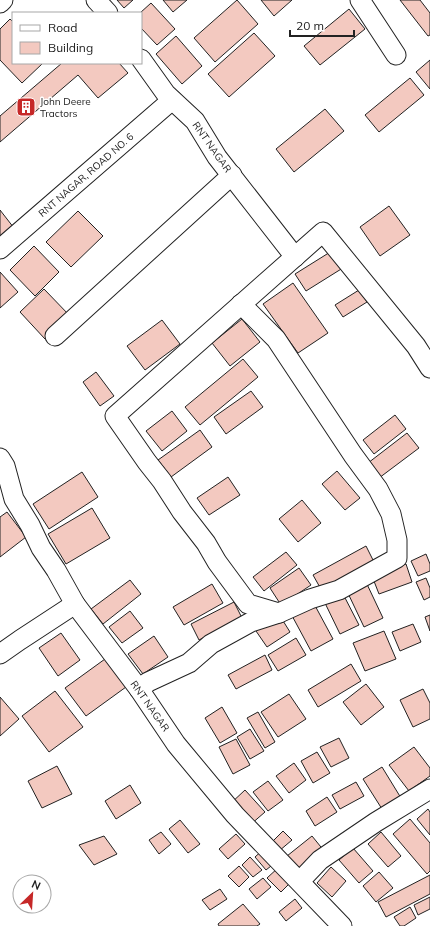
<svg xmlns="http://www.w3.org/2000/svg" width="430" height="926" viewBox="0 0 430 926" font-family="Mulish,sans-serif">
  <rect width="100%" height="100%" fill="#fff"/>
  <g fill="#f3c9c0" stroke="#222">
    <polygon points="117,0 133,0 124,8"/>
    <polygon points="163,0 187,0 173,12"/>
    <polygon points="237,0 258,24 215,62 194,38"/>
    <polygon points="261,0 292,0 274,16"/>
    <polygon points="400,0 420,0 430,13 430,35 428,36"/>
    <polygon points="151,3 175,29 157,45 141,28 141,13 140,13"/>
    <polygon points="349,9 365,29 320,65 304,46"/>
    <polygon points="10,19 13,22 13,63 43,63 22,83 0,60 0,29"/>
    <polygon points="254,33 275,56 229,97 208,74"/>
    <polygon points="176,36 202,66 182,84 156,54"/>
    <polygon points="430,60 430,89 416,72"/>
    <polygon points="62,63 119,63 128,73 98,98 78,75 0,142 0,116"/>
    <polygon points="410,78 424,95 379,132 365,115"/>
    <polygon points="325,109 344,131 294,172 276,149"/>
    <polygon points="389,206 410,235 380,256 360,227"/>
    <polygon points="0,210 14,228 2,237 0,235"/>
    <polygon points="78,211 103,236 71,267 46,242"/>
    <polygon points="34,246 59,272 35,296 10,270"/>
    <polygon points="335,249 346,266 306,291 295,274"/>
    <polygon points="0,272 18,292 0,308"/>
    <polygon points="293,283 328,333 298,353 263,304"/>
    <polygon points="44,289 70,316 45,339 20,312"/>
    <polygon points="359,290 367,302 343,317 335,305"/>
    <polygon points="242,319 260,342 230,366 212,343"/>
    <polygon points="162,320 180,344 145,370 127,346"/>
    <polygon points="243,359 258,377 200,425 185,407"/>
    <polygon points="96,372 114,396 100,406 83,382"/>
    <polygon points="251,391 263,407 226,434 214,417"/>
    <polygon points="172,411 187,431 162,451 146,431"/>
    <polygon points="395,415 406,429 374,454 363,440"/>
    <polygon points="200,430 212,447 171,477 158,460"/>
    <polygon points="407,433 419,448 379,478 368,463"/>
    <polygon points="337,471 360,498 345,510 322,484"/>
    <polygon points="82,472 98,497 49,529 33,504"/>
    <polygon points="228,477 240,495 209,515 197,498"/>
    <polygon points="302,500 321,523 298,542 279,519"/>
    <polygon points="92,508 110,538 66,564 48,534"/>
    <polygon points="7,512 26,537 0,557 0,517"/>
    <polygon points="366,546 374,562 322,591 313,575"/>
    <polygon points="286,552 297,565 264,591 253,577"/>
    <polygon points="426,554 430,564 430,571 418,576 411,561"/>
    <polygon points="406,564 412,582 379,594 372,576"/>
    <polygon points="299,568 311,585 281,605 270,588"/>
    <polygon points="426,578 430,588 430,597 424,600 416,582"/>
    <polygon points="130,580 141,594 103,624 91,609"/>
    <polygon points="365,580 383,618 364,627 346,589"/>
    <polygon points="212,584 223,603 184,625 173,607"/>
    <polygon points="342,592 359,625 340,634 324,601"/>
    <polygon points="312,600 333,639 311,651 290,612"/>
    <polygon points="234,602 242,618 199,640 191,624"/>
    <polygon points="130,611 143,628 122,643 109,627"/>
    <polygon points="430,615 430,631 425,617"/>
    <polygon points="280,616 290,632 267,647 256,631"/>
    <polygon points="413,624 421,642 400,651 392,632"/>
    <polygon points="384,631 396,659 365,671 353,643"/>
    <polygon points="61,633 80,660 58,676 39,648"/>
    <polygon points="154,636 168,657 143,674 128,654"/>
    <polygon points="296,638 306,655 278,671 268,655"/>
    <polygon points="265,655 272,670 236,689 228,675"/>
    <polygon points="105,659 126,687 86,716 65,688"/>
    <polygon points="351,664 361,681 318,707 308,690"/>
    <polygon points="366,684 384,707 361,725 343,702"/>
    <polygon points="423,689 430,703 430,719 413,727 400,700"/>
    <polygon points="55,691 83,727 49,752 22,716"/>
    <polygon points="289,694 306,719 278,737 261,712"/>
    <polygon points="0,697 19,719 0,736"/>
    <polygon points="222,707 237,733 220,743 205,718"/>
    <polygon points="258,712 275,742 265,748 247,718"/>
    <polygon points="250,729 264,751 250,759 237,737"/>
    <polygon points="339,738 349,758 331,767 320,747"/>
    <polygon points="236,739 250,765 233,774 219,747"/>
    <polygon points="414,747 430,768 430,776 409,791 389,765"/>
    <polygon points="317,752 330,773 313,783 301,761"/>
    <polygon points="294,763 306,780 289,793 276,776"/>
    <polygon points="57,766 72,794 42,808 28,781"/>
    <polygon points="382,767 401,798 382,809 363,779"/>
    <polygon points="268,781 283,800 268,811 253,792"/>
    <polygon points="356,782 364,796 340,809 332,795"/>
    <polygon points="130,785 141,803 116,819 105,801"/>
    <polygon points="245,790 265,812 250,825 230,804"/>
    <polygon points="327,797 337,812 315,826 306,811"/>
    <polygon points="428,809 430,812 430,835 417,819"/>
    <polygon points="410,819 430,843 430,871 427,874 393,834"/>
    <polygon points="180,820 200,844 188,853 169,829"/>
    <polygon points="283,831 292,840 279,851 271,843"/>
    <polygon points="161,832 171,844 159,854 149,840"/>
    <polygon points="381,832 401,856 388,867 368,844"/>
    <polygon points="236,834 245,844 228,859 219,849"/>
    <polygon points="104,836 117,854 94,865 79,845"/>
    <polygon points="312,836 325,852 300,872 287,856"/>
    <polygon points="265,848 276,862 266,870 255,857"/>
    <polygon points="353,848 373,871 359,883 339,860"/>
    <polygon points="250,857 262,870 253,877 242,865"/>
    <polygon points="239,866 249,877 239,887 228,876"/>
    <polygon points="279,867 292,881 281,892 267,878"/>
    <polygon points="331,867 346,881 332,897 317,883"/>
    <polygon points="379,872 393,888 376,902 363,886"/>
    <polygon points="430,875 430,894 386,917 378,902"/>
    <polygon points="263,878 271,887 257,899 249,889"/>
    <polygon points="220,889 227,899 210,910 202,900"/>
    <polygon points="430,897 430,909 418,915 414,905"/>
    <polygon points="295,899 302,908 286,921 279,912"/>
    <polygon points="243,904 260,924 257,926 219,926 218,924"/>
    <polygon points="410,907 416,918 404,926 400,926 394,917"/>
  </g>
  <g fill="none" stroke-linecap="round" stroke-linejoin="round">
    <g stroke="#222" stroke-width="21">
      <g id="street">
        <polyline points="96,0 108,13"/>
        <polyline points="360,0 396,55"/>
        <polyline points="0,3 3,0"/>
        <polyline points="141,59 166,94 195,121 217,157 295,257"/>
        <polyline points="0,249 172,100"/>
        <polyline points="55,336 232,175"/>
        <polyline points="0,458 5,466 14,499 30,525 41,548 56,570 75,604 139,689 176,744 235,815 342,926"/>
        <polyline points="279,613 248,604 217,562 206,543 182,512 162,481 147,462 115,416 323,232 416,346 430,368"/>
        <polyline points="0,654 20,640 75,604"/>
        <polyline points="139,689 148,682 189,663 211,644 251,622 279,613 310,599 339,590 397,558 397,540 391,514 378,489 353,455 276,339 241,304"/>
        <polyline points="300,881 320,860 376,822 430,789"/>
      </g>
    </g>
    <use href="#street" stroke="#fff" stroke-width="19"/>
  </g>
  <defs>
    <g id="building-square" transform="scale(1)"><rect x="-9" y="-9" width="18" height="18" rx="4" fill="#c62828" stroke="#fff"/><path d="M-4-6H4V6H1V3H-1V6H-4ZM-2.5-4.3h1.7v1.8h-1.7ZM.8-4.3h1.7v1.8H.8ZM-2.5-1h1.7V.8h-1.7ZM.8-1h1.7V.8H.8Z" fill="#fff"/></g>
  </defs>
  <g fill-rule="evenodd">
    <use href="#building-square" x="26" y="107"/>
  </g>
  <g text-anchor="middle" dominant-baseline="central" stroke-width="3" stroke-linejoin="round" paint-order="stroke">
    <g font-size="10" fill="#222" stroke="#fff" text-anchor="start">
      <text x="40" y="101">John Deere<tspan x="40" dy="12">Tractors</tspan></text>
    </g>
    <g font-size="10" fill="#222" stroke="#fff">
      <text transform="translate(212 147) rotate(55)">RNT NAGAR</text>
      <text transform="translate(86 175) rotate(-41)">RNT NAGAR, ROAD NO. 6</text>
      <text transform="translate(150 706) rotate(55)">RNT NAGAR</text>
    </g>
  </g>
  <rect x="12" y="12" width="130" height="52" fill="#ffffff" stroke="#a7a7a7"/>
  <rect x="20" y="25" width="20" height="6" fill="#ffffff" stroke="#a7a7a7"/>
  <text x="48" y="32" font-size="12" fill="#222222">Road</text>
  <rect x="20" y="42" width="20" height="12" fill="#f3c9c0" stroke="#a7a7a7"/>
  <text x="48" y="52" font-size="12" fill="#222222">Building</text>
  <g transform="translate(32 894) rotate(25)"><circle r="19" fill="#ffffff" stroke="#a7a7a7"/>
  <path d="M0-3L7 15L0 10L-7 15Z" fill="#c62828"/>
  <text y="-6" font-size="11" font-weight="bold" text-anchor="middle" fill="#222222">N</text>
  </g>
  <path d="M290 30v6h64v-6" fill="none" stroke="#222222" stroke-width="2"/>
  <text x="296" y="30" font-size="12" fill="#222222" stroke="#ffffff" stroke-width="3" paint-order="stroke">20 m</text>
</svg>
